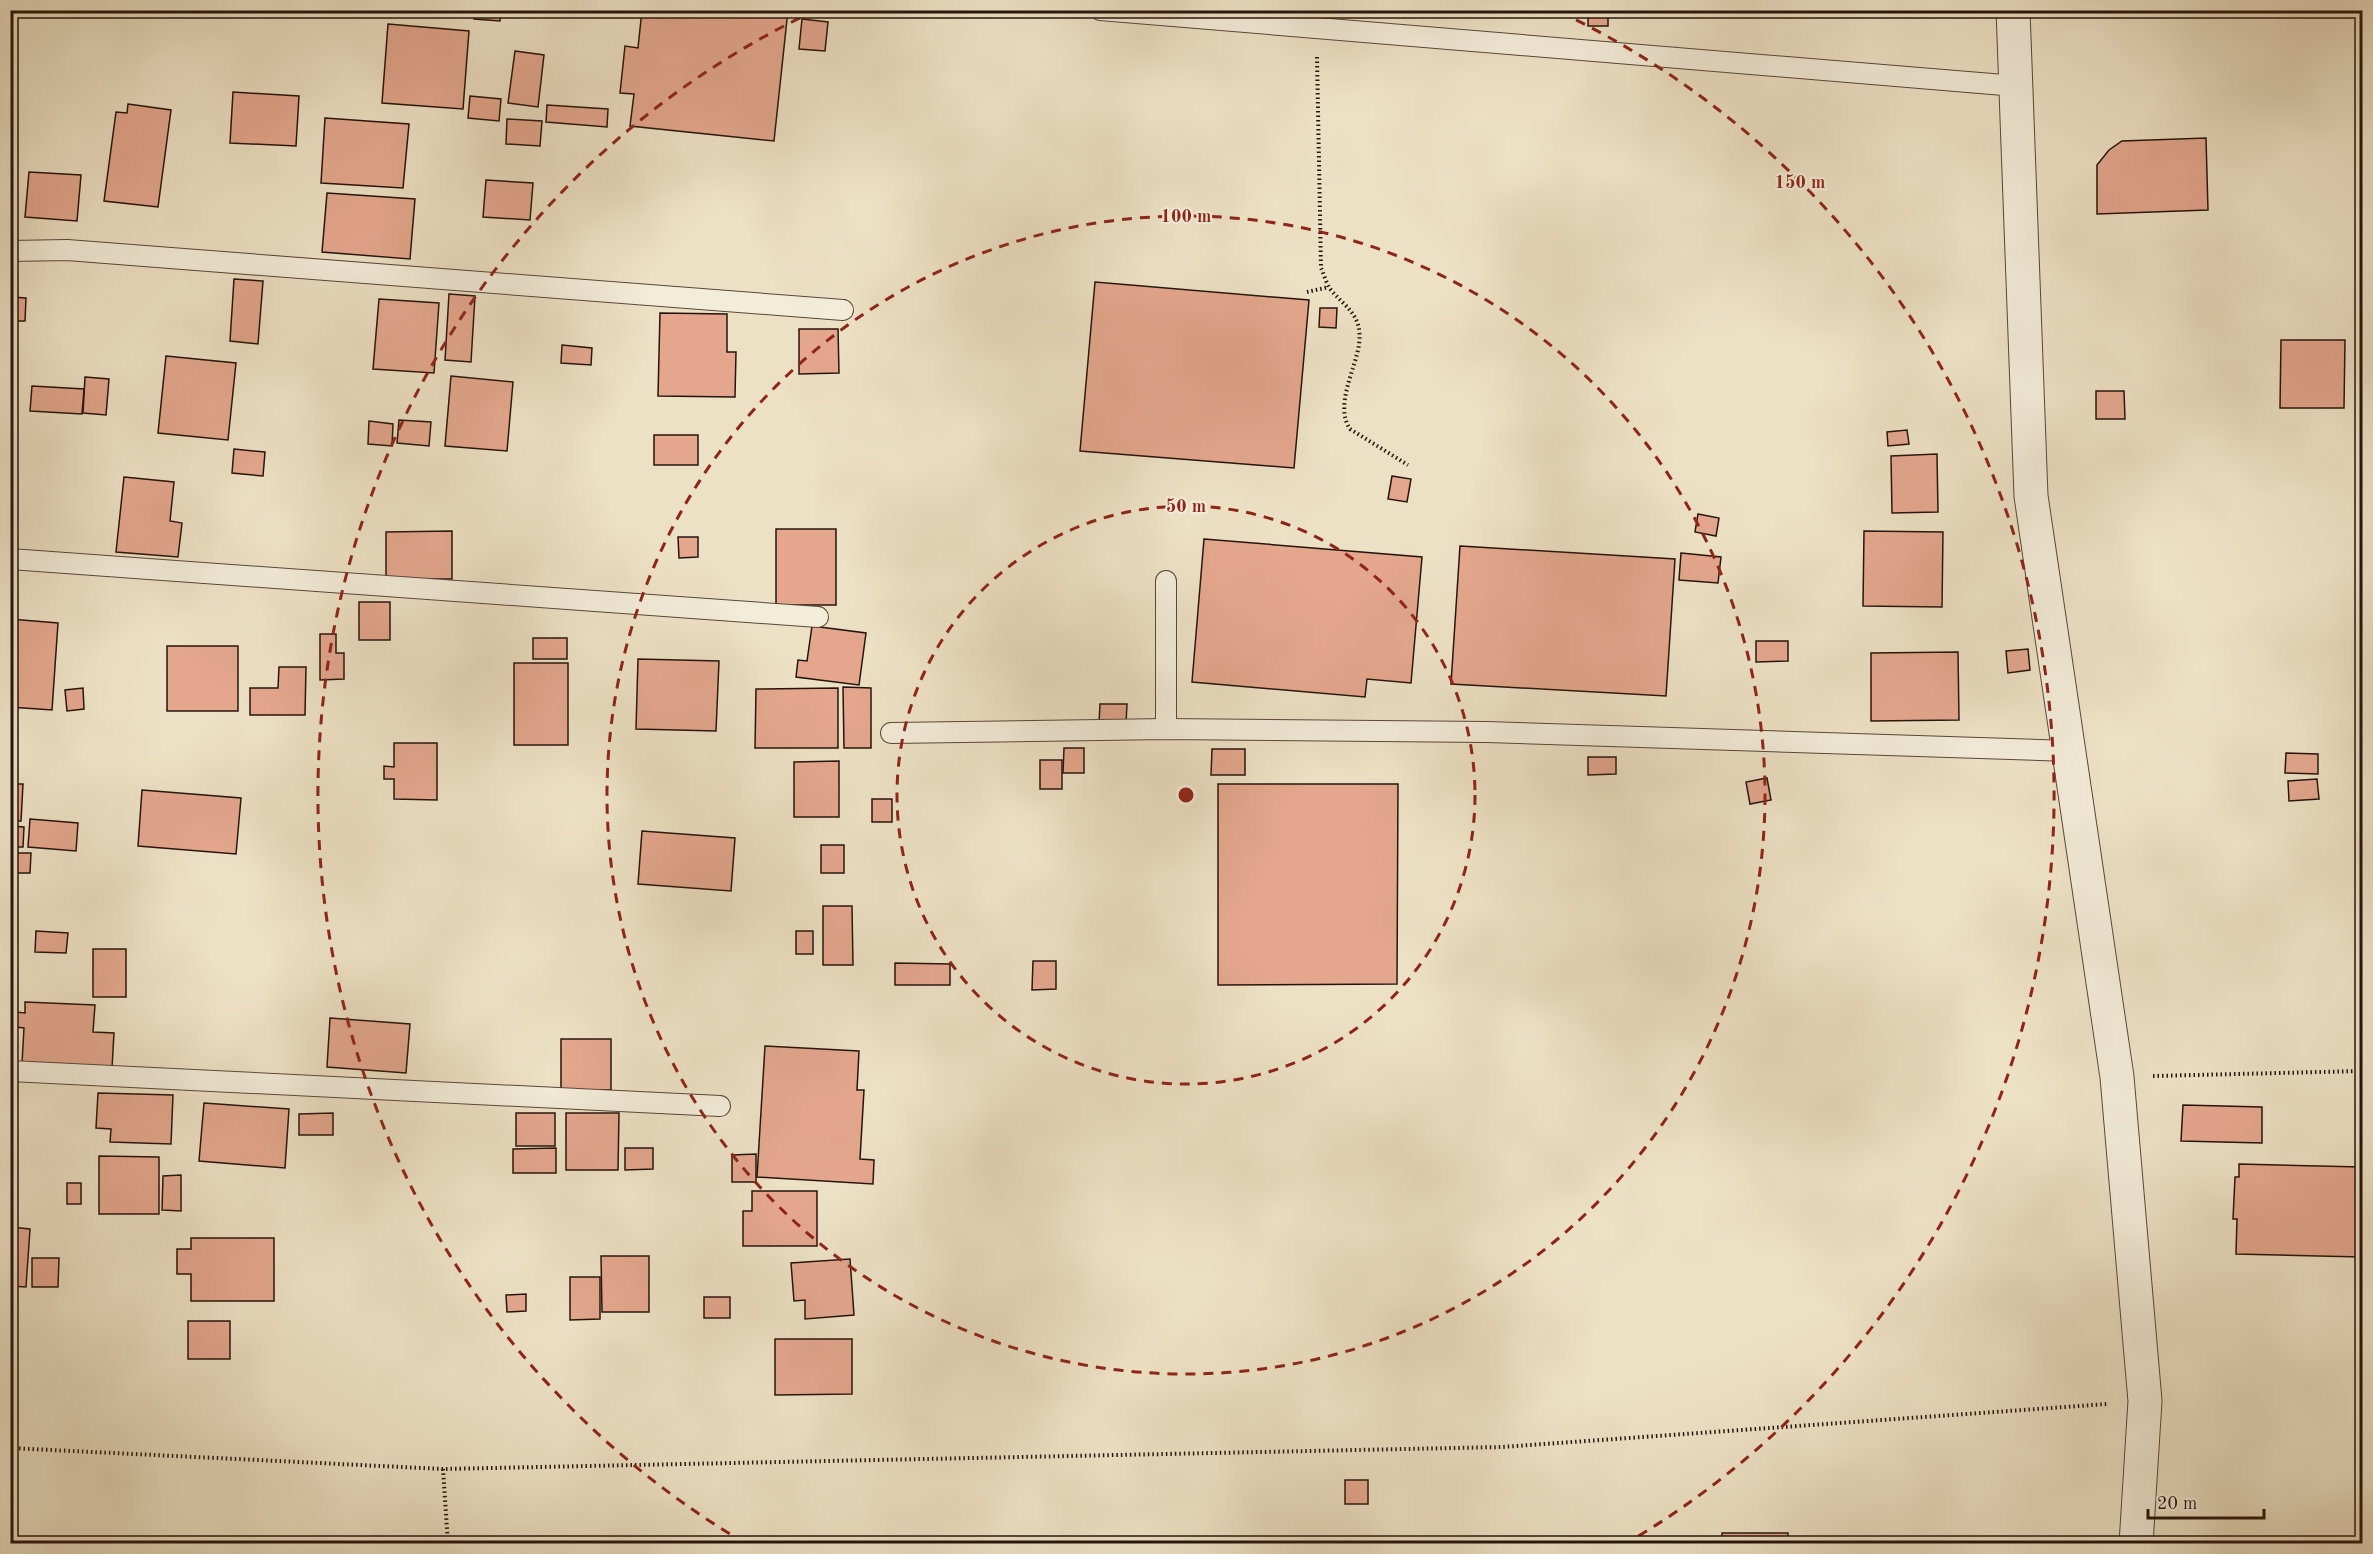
<svg xmlns="http://www.w3.org/2000/svg" width="2373" height="1554" viewBox="0 0 2373 1554" font-family="'Old Standard TT',serif">
  <rect width="100%" height="100%" fill="#ede1c5"/>
  <filter id="stains"><feTurbulence type="fractalNoise" baseFrequency=".00333" numOctaves="4"/><feColorMatrix values="0 0 0 0 .2 0 0 0 0 .09 0 0 0 0 .02 0 0 0 .5 -.17"/></filter>
  <radialGradient id="worn" r=".72"><stop offset=".6" stop-color="#630" stop-opacity="0"/><stop offset="1" stop-color="#630" stop-opacity=".3"/></radialGradient>
  <g fill="#e4a78e" stroke="#26140c" stroke-width="1.5">
    <polygon points="474,10 501,10 500,21 474,19"/>
    <polygon points="642,10 788,10 774,141 630,126 634,94 620,93 625,46 638,48"/>
    <rect x="1588" y="10" width="20" height="16"/>
    <polygon points="802,19 828,22 825,51 799,49"/>
    <polygon points="388,24 469,31 463,109 382,103"/>
    <polygon points="515,51 544,55 538,107 508,103"/>
    <polygon points="233,92 299,96 296,146 230,143"/>
    <polygon points="470,96 501,99 499,121 468,118"/>
    <polygon points="128,104 171,110 158,207 104,201 116,112 127,113"/>
    <polygon points="547,105 608,109 607,127 546,122"/>
    <polygon points="325,118 409,124 403,188 321,183"/>
    <polygon points="507,119 542,121 540,146 506,144"/>
    <polygon points="2206,138 2208,210 2097,214 2097,165 2109,150 2122,141"/>
    <polygon points="29,172 81,175 77,221 25,217"/>
    <polygon points="486,180 533,183 530,220 483,217"/>
    <polygon points="327,193 415,199 410,259 322,252"/>
    <polygon points="234,279 263,281 258,344 230,341"/>
    <polygon points="1095,282 1309,300 1294,468 1080,451"/>
    <polygon points="449,294 475,296 471,362 445,360"/>
    <polygon points="10,297 26,298 25,321 10,321"/>
    <polygon points="379,299 439,303 434,373 373,369"/>
    <polygon points="1320,308 1337,308 1336,328 1319,327"/>
    <polygon points="660,313 727,314 727,352 736,352 735,397 658,396"/>
    <polygon points="799,329 838,329 839,373 799,374"/>
    <polygon points="2281,340 2345,340 2344,408 2280,408"/>
    <polygon points="562,345 592,348 591,365 561,363"/>
    <polygon points="166,356 236,363 228,440 158,433"/>
    <polygon points="451,376 513,382 507,451 445,446"/>
    <polygon points="85,377 109,379 106,415 83,413"/>
    <polygon points="32,386 84,389 82,414 30,411"/>
    <polygon points="2096,391 2124,391 2125,419 2096,419"/>
    <polygon points="399,420 431,422 429,446 397,443"/>
    <polygon points="369,421 393,424 392,446 368,444"/>
    <polygon points="1907,430 1909,444 1888,446 1887,432"/>
    <rect x="654" y="435" width="44" height="30"/>
    <polygon points="234,449 265,452 263,476 232,473"/>
    <polygon points="1937,454 1938,512 1892,513 1891,456"/>
    <polygon points="1392,476 1411,479 1407,502 1388,499"/>
    <polygon points="124,477 174,482 170,521 182,523 178,557 116,552"/>
    <polygon points="1698,514 1719,518 1716,536 1695,532"/>
    <rect x="776" y="529" width="60" height="76"/>
    <polygon points="452,531 452,579 386,579 386,532"/>
    <polygon points="1864,531 1943,532 1942,607 1863,606"/>
    <polygon points="678,537 698,537 698,557 679,558"/>
    <polygon points="1204,539 1422,557 1411,683 1367,679 1365,697 1192,682"/>
    <polygon points="1460,546 1675,559 1666,696 1451,684"/>
    <polygon points="1681,553 1721,557 1718,583 1679,580"/>
    <rect x="359" y="602" width="31" height="38"/>
    <polygon points="10,619 58,623 52,710 10,707"/>
    <polygon points="812,626 866,633 859,685 796,677 798,660 807,661"/>
    <polygon points="320,634 336,634 336,653 344,653 344,679 320,680"/>
    <rect x="533" y="638" width="34" height="21"/>
    <polygon points="1756,641 1788,641 1788,661 1756,662"/>
    <rect x="167" y="646" width="71" height="65"/>
    <polygon points="2028,649 2030,670 2008,673 2006,651"/>
    <polygon points="1958,652 1959,720 1871,721 1871,653"/>
    <polygon points="638,659 719,661 716,731 636,729"/>
    <rect x="514" y="663" width="54" height="82"/>
    <polygon points="279,667 306,667 305,715 250,715 250,688 278,688"/>
    <polygon points="843,687 871,688 871,748 844,748"/>
    <polygon points="83,688 84,709 67,711 65,690"/>
    <polygon points="838,688 838,748 755,748 756,689"/>
    <polygon points="1100,704 1127,704 1126,723 1099,723"/>
    <polygon points="394,743 437,743 437,800 394,799 394,779 384,779 384,766 394,767"/>
    <polygon points="1064,748 1084,748 1084,773 1063,773"/>
    <polygon points="1212,749 1245,749 1245,775 1211,775"/>
    <polygon points="2286,753 2318,754 2318,774 2285,773"/>
    <polygon points="1588,757 1616,757 1616,774 1588,775"/>
    <rect x="1040" y="760" width="22" height="29"/>
    <polygon points="839,761 839,817 794,817 794,762"/>
    <polygon points="1767,778 1771,800 1750,804 1746,782"/>
    <polygon points="2317,779 2319,799 2289,801 2288,781"/>
    <polygon points="10,784 23,784 21,821 10,821"/>
    <polygon points="1218,784 1398,784 1397,984 1218,985"/>
    <polygon points="142,790 241,798 236,854 138,846"/>
    <rect x="872" y="799" width="20" height="23"/>
    <polygon points="30,819 78,823 76,851 28,847"/>
    <polygon points="10,826 24,827 23,847 10,847"/>
    <polygon points="642,831 735,838 731,891 638,884"/>
    <rect x="821" y="845" width="23" height="28"/>
    <polygon points="10,853 31,853 30,873 10,873"/>
    <polygon points="823,906 852,906 853,965 823,965"/>
    <polygon points="36,931 68,933 66,953 35,952"/>
    <rect x="796" y="931" width="17" height="23"/>
    <rect x="93" y="949" width="33" height="48"/>
    <polygon points="1033,961 1056,961 1056,989 1032,990"/>
    <polygon points="895,963 950,964 950,985 895,985"/>
    <polygon points="25,1002 95,1005 93,1032 114,1033 112,1068 22,1063 24,1028 15,1027 16,1012 25,1013"/>
    <polygon points="330,1018 410,1024 406,1073 327,1067"/>
    <rect x="561" y="1039" width="50" height="51"/>
    <polygon points="765,1046 859,1051 857,1090 864,1090 860,1159 874,1160 873,1184 757,1177"/>
    <polygon points="98,1093 173,1095 171,1144 110,1142 111,1129 96,1128"/>
    <polygon points="204,1103 289,1109 285,1168 199,1161"/>
    <polygon points="2183,1105 2262,1107 2262,1143 2181,1141"/>
    <polygon points="333,1113 333,1135 299,1135 299,1114"/>
    <rect x="516" y="1113" width="39" height="33"/>
    <polygon points="566,1113 619,1113 618,1170 566,1170"/>
    <polygon points="556,1148 556,1173 513,1173 513,1149"/>
    <polygon points="625,1148 653,1148 653,1169 625,1170"/>
    <polygon points="756,1154 756,1182 732,1182 732,1155"/>
    <polygon points="99,1156 159,1157 159,1214 99,1214"/>
    <polygon points="2239,1164 2362,1167 2362,1257 2236,1254 2237,1219 2233,1219 2235,1177 2239,1177"/>
    <polygon points="181,1175 181,1211 162,1210 163,1176"/>
    <rect x="67" y="1183" width="14" height="21"/>
    <polygon points="752,1191 817,1191 817,1246 743,1246 743,1211 752,1211"/>
    <polygon points="10,1227 30,1229 26,1287 10,1286"/>
    <polygon points="191,1238 274,1238 274,1301 191,1301 191,1274 177,1274 177,1249 191,1249"/>
    <polygon points="601,1256 649,1256 649,1312 602,1312"/>
    <polygon points="32,1258 59,1258 58,1287 32,1287"/>
    <polygon points="850,1259 854,1315 805,1319 805,1300 794,1301 791,1263"/>
    <polygon points="570,1277 600,1277 600,1319 570,1320"/>
    <polygon points="526,1294 526,1311 507,1312 506,1295"/>
    <rect x="704" y="1297" width="26" height="21"/>
    <rect x="188" y="1321" width="42" height="38"/>
    <polygon points="775,1339 852,1339 852,1394 775,1395"/>
    <rect x="1345" y="1480" width="23" height="24"/>
    <rect x="1722" y="1533" width="66" height="11"/>
  </g>
  <g fill="none" stroke-linecap="round" stroke-linejoin="round">
    <g stroke="#58473a" stroke-width="22">
      <g id="lane">
        <polyline points="1100,10 2016,86"/>
        <polyline points="10,251 67,250 843,310"/>
        <polyline points="10,559 818,617"/>
        <polyline points="1166,729 1166,581"/>
        <polyline points="891,733 1166,729 1486,732 2069,751"/>
        <polyline points="10,1071 720,1106"/>
      </g>
    </g>
    <g stroke="#58473a" stroke-width="35">
      <polyline id="street" points="2013,10 2031,496 2117,1077 2145,1401 2136,1544"/>
    </g>
    <g stroke="#26140c" stroke-width="4" stroke-dasharray="1.5 3" stroke-linecap="butt">
      <path d="M1317,57l4,211c3,6 5,15 9,21 15,18 33,26 29,55 -3,25 -25,61 -9,85l58,36"/>
      <polyline points="1307,292 1329,287"/>
      <polyline points="2153,1076 2362,1071"/>
      <polyline points="10,1448 443,1469 1502,1447 2107,1404"/>
      <polyline points="443,1469 448,1544"/>
    </g>
    <use href="#lane" stroke="#f3ecd9" stroke-width="20"/>
    <use href="#street" stroke="#f3ecd9" stroke-width="33"/>
  </g>
  <g fill="none" stroke="#8f2418" stroke-width="3" stroke-dasharray="10 8">
    <circle cx="1186" cy="795" r="289"/>
    <circle cx="1186" cy="795" r="579"/>
    <path d="M745 1543A868 868 0 0 1 812 12M1560 12A868 868 0 0 1 1627 1543"/>
  </g>
  <circle cx="1186" cy="795" r="9" fill="#8f2418" stroke="#f3ecd9" stroke-width="3"/>
  <g font-size="18" text-anchor="middle" font-weight="bold" fill="#8f2418" stroke="#f3ecd9" stroke-width="4.5" stroke-linejoin="round" paint-order="stroke">
    <text x="1800" y="188">150 m</text>
    <text x="1186" y="222">100 m</text>
    <text x="1186" y="512">50 m</text>
  </g>
  <rect width="2373" height="1554" fill="none" stroke="#ede1c5" stroke-width="36"/>
  <rect x="12" y="12" width="2349" height="1530" fill="none" stroke="#26140c" stroke-width="3"/>
  <rect x="18" y="18" width="2337" height="1518" fill="none" stroke="#26140c" stroke-width="1.5"/>
  <path d="M2148 1509v9h116v-9" fill="none" stroke="#26140c" stroke-width="3"/>
  <text x="2157" y="1509" font-size="18" fill="#26140c" stroke="#f3ecd9" stroke-width="4.5" paint-order="stroke">20 m</text>
  <rect width="100%" height="100%" filter="url(#stains)"/>
  <rect width="100%" height="100%" fill="url(#worn)"/>
</svg>
